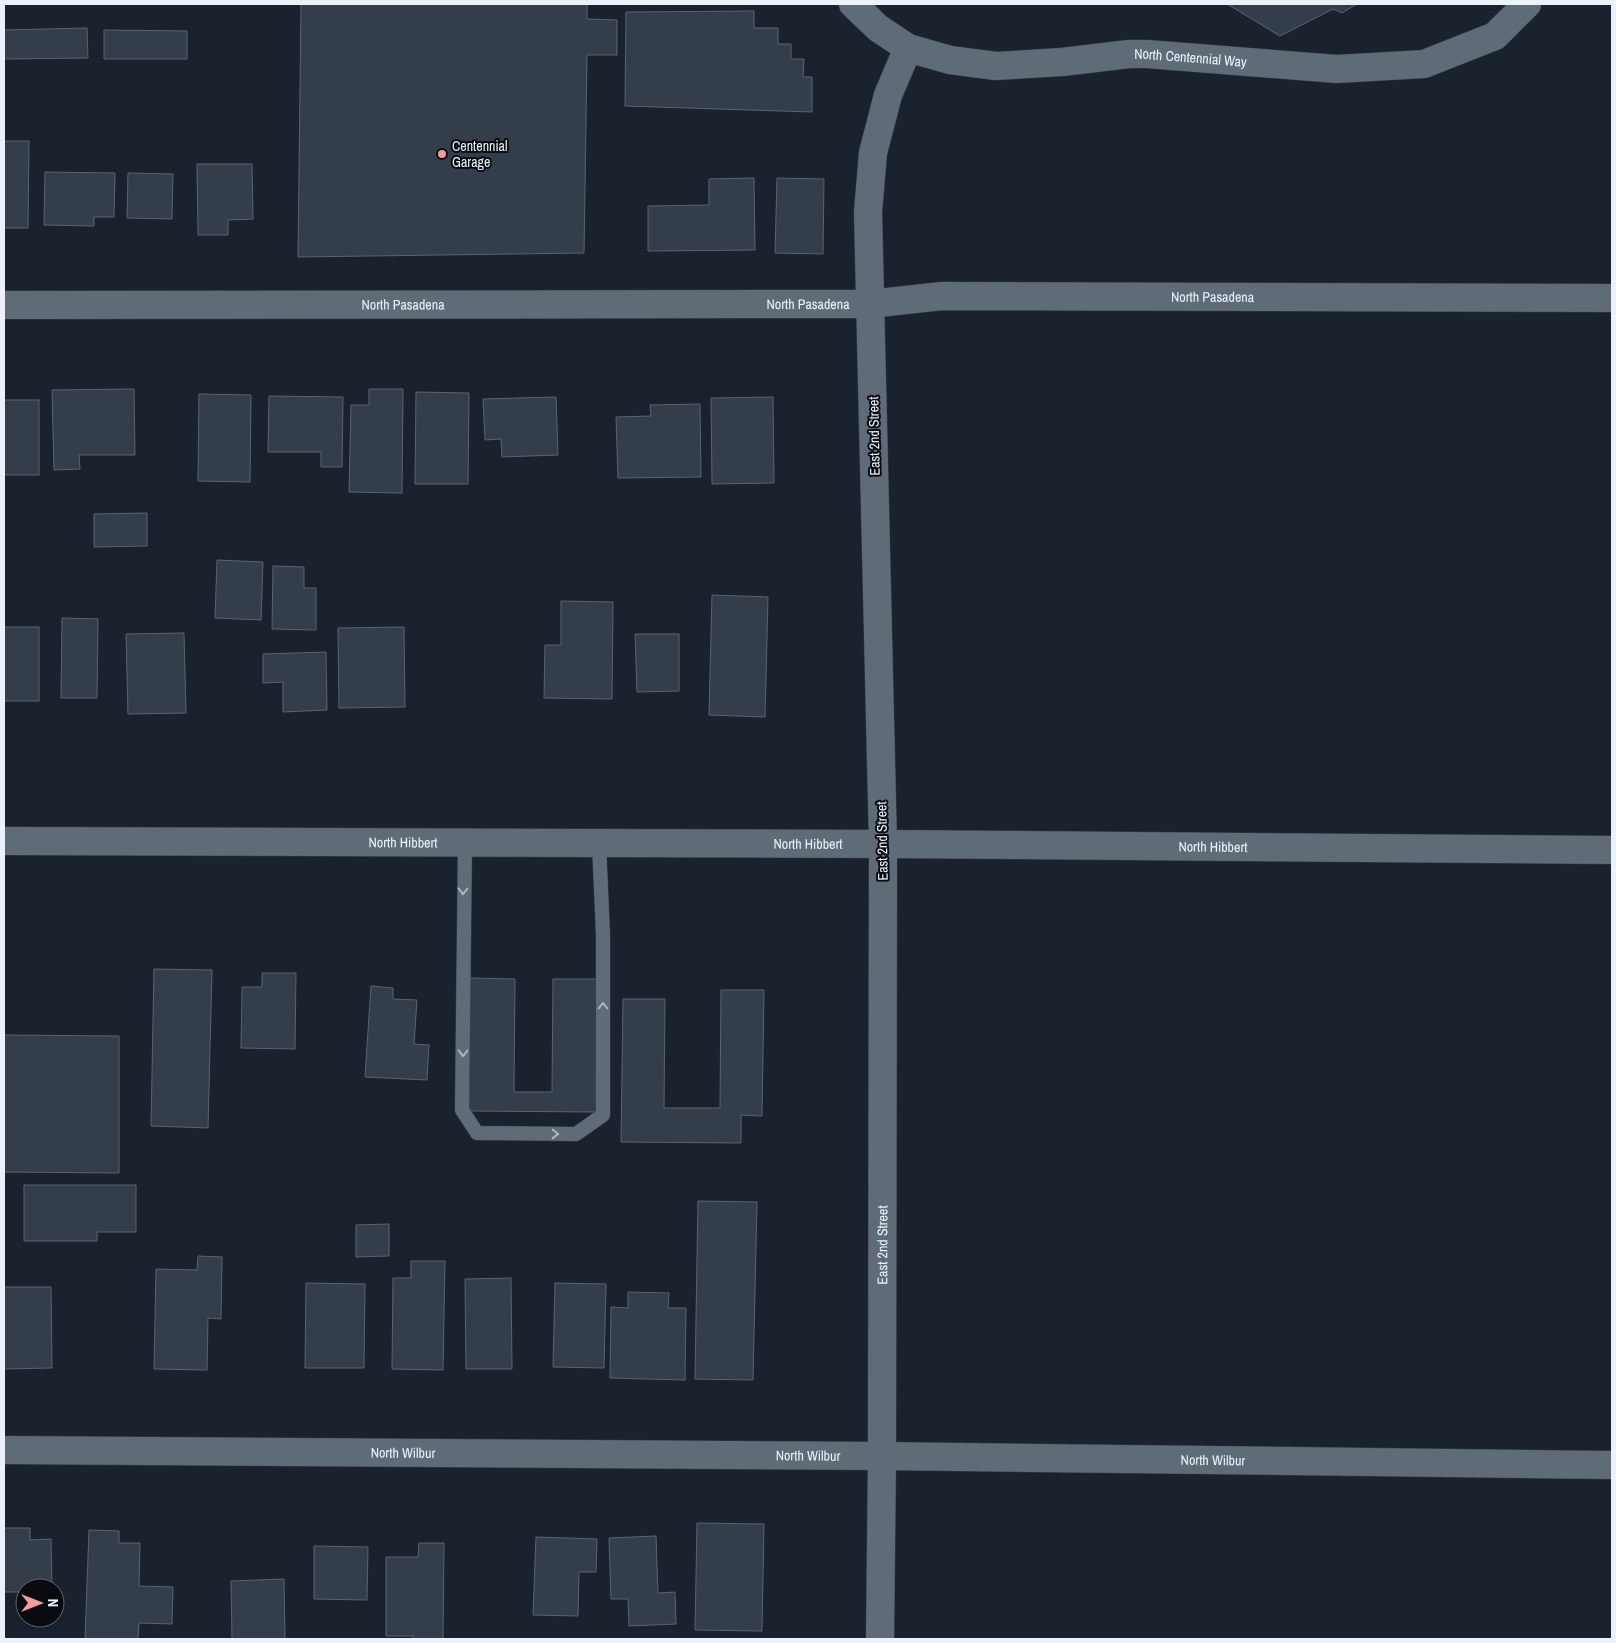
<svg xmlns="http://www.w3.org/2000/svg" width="1616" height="1643" viewBox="0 0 1616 1643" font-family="'Archivo Narrow',sans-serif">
  <rect width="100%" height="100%" fill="#1a232d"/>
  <g fill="#343e4a" stroke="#5a6471">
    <polygon points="301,4 587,4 587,19 617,20 617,55 587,55 584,253 298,257"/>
    <polygon points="1227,4 1357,4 1342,13 1333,9 1280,36"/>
    <polygon points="754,11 754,28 778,28 778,44 791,44 791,59 804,59 803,77 812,77 812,112 625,106 626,12"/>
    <polygon points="87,28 88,58 4,59 4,30"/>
    <polygon points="104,30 187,31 187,59 104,59"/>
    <polygon points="4,141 29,141 28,228 4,228"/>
    <polygon points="197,164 252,164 253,219 228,220 228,235 198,235"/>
    <polygon points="45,172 115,173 114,217 94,217 94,226 44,225"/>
    <polygon points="128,173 173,174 172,219 127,218"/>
    <polygon points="754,178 755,250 648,251 648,206 709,205 709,179"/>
    <polygon points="777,178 824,179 823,254 775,253"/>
    <polygon points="134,389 135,455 79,455 80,469 54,470 52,390"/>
    <polygon points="369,389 403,389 402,493 349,492 351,405 369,405"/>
    <polygon points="416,392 469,393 468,484 415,484"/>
    <polygon points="199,394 251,395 250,482 198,481"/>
    <polygon points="269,396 343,397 342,467 321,467 321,452 268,452"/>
    <polygon points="556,397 558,455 502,457 501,439 485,440 483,399"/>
    <polygon points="773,397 774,483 712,484 711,398"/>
    <rect x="4" y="400" width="35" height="75"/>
    <polygon points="700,404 701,477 618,478 616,417 651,416 650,405"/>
    <polygon points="147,513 147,546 94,547 94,514"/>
    <polygon points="217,560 263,562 261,620 215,618"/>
    <polygon points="273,566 304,567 304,588 316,588 316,630 272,629"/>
    <polygon points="712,595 768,597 765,717 709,715"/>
    <polygon points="561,601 613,602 612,699 544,698 545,645 561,645"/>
    <polygon points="62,618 98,619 97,698 61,698"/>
    <rect x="4" y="627" width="35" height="74"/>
    <polygon points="404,627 405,707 339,708 338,628"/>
    <polygon points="184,633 186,713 128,714 126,634"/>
    <polygon points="635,634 679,634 679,691 637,692"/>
    <polygon points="326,652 327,710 283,712 283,682 263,683 263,654"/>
    <polygon points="154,969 212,970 208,1128 151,1126"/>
    <polygon points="262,973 296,973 295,1049 241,1048 242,987 262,987"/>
    <polygon points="470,978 515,979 514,1092 552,1092 553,979 597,979 596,1112 469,1111"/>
    <polygon points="371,986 393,988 393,999 417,1000 414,1044 429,1045 427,1080 365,1077"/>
    <polygon points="721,990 764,990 762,1116 741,1115 741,1143 621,1142 623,999 665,999 664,1108 720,1108"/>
    <polygon points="4,1035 119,1036 119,1173 4,1172"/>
    <polygon points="24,1185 136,1185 136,1232 97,1232 97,1241 24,1241"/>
    <polygon points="698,1201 757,1202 753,1380 695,1379"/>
    <polygon points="389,1224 389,1256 356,1257 356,1225"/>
    <polygon points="198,1256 222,1257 221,1319 208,1318 207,1370 154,1369 156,1269 197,1270"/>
    <polygon points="411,1261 445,1261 443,1370 392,1369 393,1278 411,1278"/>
    <polygon points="511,1278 512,1369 466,1369 465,1279"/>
    <polygon points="306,1283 365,1284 364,1368 305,1368"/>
    <polygon points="555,1283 606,1284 604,1368 553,1367"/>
    <polygon points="4,1287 51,1287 52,1368 4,1369"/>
    <polygon points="628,1292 669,1293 668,1308 686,1308 685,1380 610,1378 611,1307 628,1308"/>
    <polygon points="697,1523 764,1524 762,1631 695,1630"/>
    <polygon points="4,1528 30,1528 30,1540 51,1539 52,1588 25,1588 25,1592 4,1592"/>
    <polygon points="89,1530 119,1531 119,1543 140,1543 139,1586 173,1587 172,1624 139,1623 138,1639 85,1639"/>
    <polygon points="656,1536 658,1593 675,1592 676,1624 629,1626 628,1599 611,1599 609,1538"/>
    <polygon points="536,1537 597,1539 596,1572 579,1572 578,1616 533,1615"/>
    <polygon points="419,1543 444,1543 443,1639 413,1639 413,1636 386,1636 386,1557 418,1557"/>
    <polygon points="314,1546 368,1547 367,1600 314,1599"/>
    <polygon points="284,1579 285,1639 232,1639 231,1581"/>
  </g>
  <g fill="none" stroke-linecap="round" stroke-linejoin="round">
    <g stroke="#383f47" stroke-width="15">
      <polyline id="service" points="465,842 462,1110 477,1133 576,1134 603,1115 603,935 599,843"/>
    </g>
    <g stroke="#383f47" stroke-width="29">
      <g id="minor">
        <path id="s1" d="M853,4l25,24 30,20 42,12 46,6 66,-4 67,-8h18l190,15 87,-5 71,-28 32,-32"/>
        <path id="s2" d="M4,305l866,-1 72,-8 670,2"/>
        <path id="s3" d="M4,841l879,3 729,6"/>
        <path id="s4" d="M4,1450l878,6 730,9"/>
        <path id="s5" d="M880,1639l2,-183 1,-612 -15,-632 5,-59 15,-58 20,-47"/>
      </g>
    </g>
    <use href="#service" stroke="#606b78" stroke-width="14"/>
    <use href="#minor" stroke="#606b78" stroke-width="28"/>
  </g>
  <defs><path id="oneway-chevron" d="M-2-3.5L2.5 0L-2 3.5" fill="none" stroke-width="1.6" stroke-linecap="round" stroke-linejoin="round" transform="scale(1.25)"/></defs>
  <g stroke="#adb5c0">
    <use href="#oneway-chevron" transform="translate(463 891) rotate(91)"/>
    <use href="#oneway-chevron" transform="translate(603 1006) rotate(-90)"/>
    <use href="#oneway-chevron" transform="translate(463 1053) rotate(91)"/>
    <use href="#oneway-chevron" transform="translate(555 1134) rotate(1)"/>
  </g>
  <circle fill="#f59b9d" stroke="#080c11" stroke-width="2" cx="442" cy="154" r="5"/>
  <g text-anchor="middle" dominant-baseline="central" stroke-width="4" stroke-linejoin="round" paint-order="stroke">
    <g font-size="14" fill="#ecf2fa" stroke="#080c11">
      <text stroke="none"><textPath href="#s1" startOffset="356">North Centennial Way</textPath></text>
      <text stroke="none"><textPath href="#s2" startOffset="1209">North Pasadena</textPath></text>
      <text stroke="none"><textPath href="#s2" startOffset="399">North Pasadena</textPath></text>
      <text stroke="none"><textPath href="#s2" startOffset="804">North Pasadena</textPath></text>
      <text transform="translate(874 436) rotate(-91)">East 2nd Street</text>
      <text transform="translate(882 841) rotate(-91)">East 2nd Street</text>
      <text stroke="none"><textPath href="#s3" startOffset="399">North Hibbert</textPath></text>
      <text stroke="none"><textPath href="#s3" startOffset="804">North Hibbert</textPath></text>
      <text stroke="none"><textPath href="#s3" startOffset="1209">North Hibbert</textPath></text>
      <text stroke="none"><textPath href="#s5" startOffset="394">East 2nd Street</textPath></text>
      <text stroke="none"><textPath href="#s4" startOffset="399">North Wilbur</textPath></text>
      <text stroke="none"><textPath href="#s4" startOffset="804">North Wilbur</textPath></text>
      <text stroke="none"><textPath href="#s4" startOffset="1209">North Wilbur</textPath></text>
    </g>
    <g font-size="14" fill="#ecf2fa" stroke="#080c11" text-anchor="start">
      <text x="452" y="146">Centennial<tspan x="452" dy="16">Garage</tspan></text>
    </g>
  </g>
  <rect width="1616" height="1643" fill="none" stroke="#ecf2fa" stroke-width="10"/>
  <g transform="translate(40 1603) rotate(90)"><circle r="24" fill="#080c11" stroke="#63686e"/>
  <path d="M0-4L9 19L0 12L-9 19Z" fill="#f59b9d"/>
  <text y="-8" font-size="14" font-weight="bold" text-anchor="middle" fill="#ecf2fa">N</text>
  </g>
</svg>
